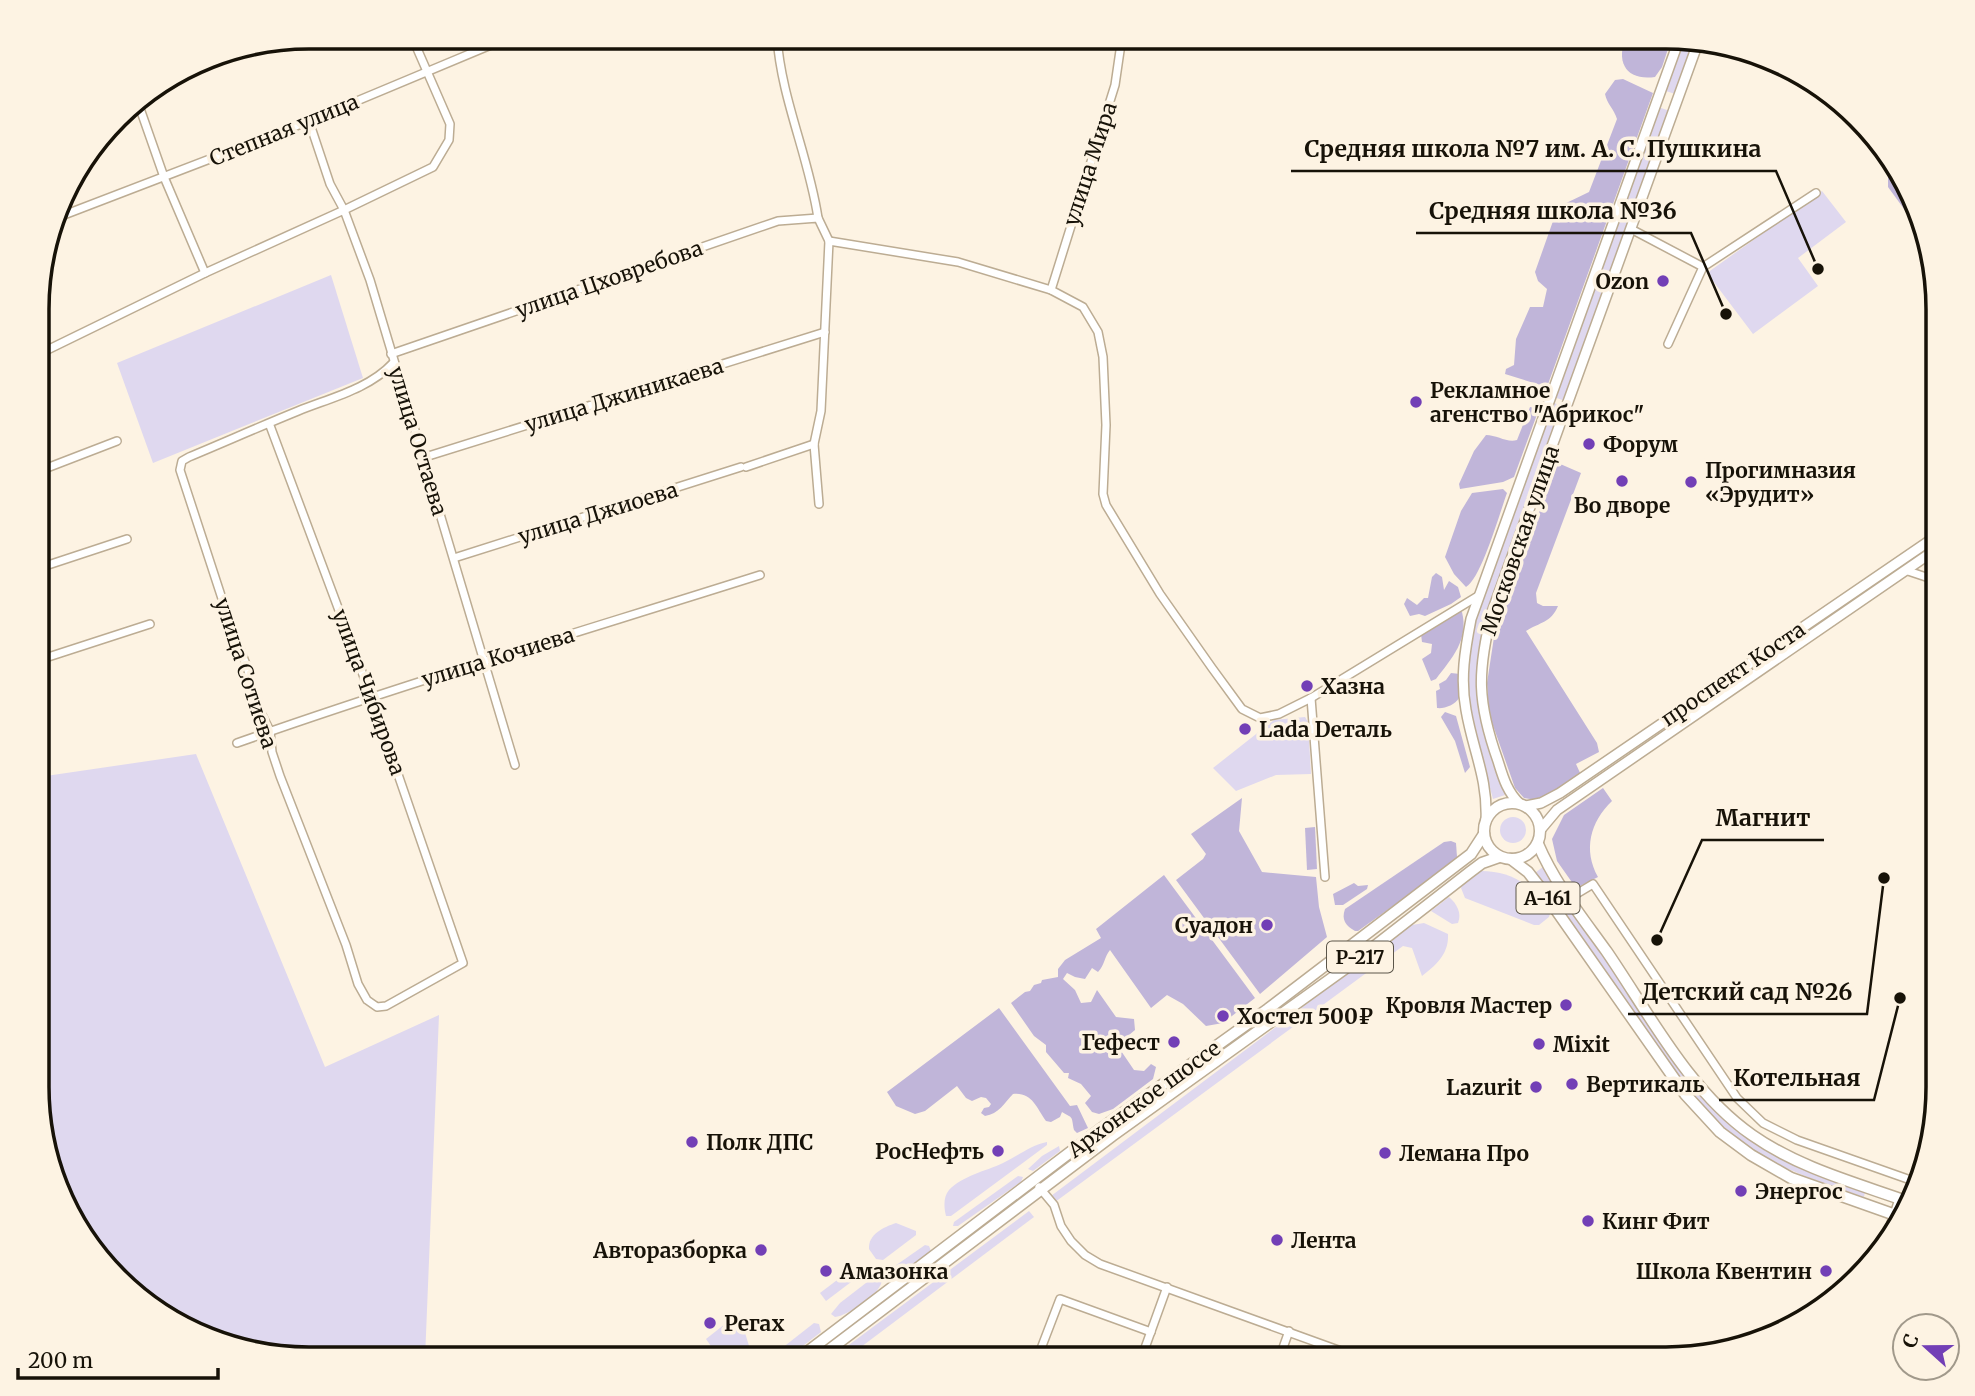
<svg xmlns="http://www.w3.org/2000/svg" width="1975" height="1396" viewBox="0 0 1975 1396" font-family="Merriweather,serif">
  <rect width="100%" height="100%" fill="#fdf3e3"/>
  <g fill="#dfd8ef">
    <polygon points="1686,38 1695,39 1675,94 1666,91"/>
    <polygon points="1658,107 1670,111 1565,401 1554,397"/>
    <polygon points="1822,191 1846,222 1798,258 1818,286 1753,334 1707,273"/>
    <polygon points="331,275 363,378 153,463 117,363"/>
    <polygon points="1552,402 1564,407 1486,616 1478,658 1476,685 1481,720 1505,795 1493,799 1468,708 1466,666 1478,604"/>
    <polygon points="1305,717 1308,722 1311,774 1276,775 1236,791 1213,768 1274,720"/>
    <polygon points="196,754 325,1067 439,1015 425,1359 291,1359 205,1339 143,1303 73,1223 39,1122 39,777"/>
    <circle cx="1513" cy="830" r="13"/>
    <path d="M1544,866l165,235c9,9 18,20 27,28 36,32 85,46 129,63l-1,5c-42,-15 -86,-28 -122,-54 -44,-32 -75,-82 -106,-126 -34,-48 -68,-96 -101,-144z"/>
    <path d="M1481,871c31,0 52,15 70,39l-2,7 -10,8h-5l-69,-27 -4,-10 4,-8z"/>
    <path d="M1449,897c8,7 13,16 9,26l-6,1 -21,-13z"/>
    <path d="M1424,923l24,11c1,20 -12,31 -26,42l-10,-28 -9,-2 -352,259 -4,-6 365,-274z"/>
    <path d="M1047,1142v3l-96,71h-5c-2,-8 -3,-19 3,-26 13,-14 37,-19 54,-27 15,-7 28,-18 44,-21z"/>
    <polygon points="1059,1146 1060,1151 1033,1171 1028,1169 1042,1156"/>
    <polygon points="1018,1176 1023,1177 1021,1182 958,1226 953,1226 954,1222"/>
    <polygon points="1029,1211 1034,1217 845,1359 830,1359"/>
    <path d="M896,1223l20,8v4l-33,25 -7,-1 -7,-10c-1,-15 15,-22 27,-26z"/>
    <polygon points="925,1245 929,1246 931,1251 928,1255 898,1278 890,1276 892,1268"/>
    <polygon points="849,1271 855,1279 826,1301 820,1293"/>
    <path d="M875,1276l7,3c1,14 -35,37 -47,38l-4,-3 9,-11z"/>
    <polygon points="739,1313 753,1359 720,1359 706,1339"/>
    <polygon points="814,1323 819,1324 821,1332 786,1359 774,1359 777,1352"/>
  </g>
  <g fill="#c0b5d9">
    <path d="M1626,37h46l-10,30 -7,10c-28,4 -40,-14 -29,-40z"/>
    <path d="M1623,79l30,14 -106,294 -42,-13 1,-5 8,-4 2,-26 14,-32h13l4,-18 -9,-8 -3,-9 23,-65 31,-15 28,-73c-3,-10 -10,-15 -12,-25l10,-14z"/>
    <polygon points="1891,165 1910,188 1923,235 1888,187 1888,173"/>
    <path d="M1530,407l9,2 -25,68 -11,5 -43,7 -1,-5 15,-33 12,-16c11,0 21,8 31,5z"/>
    <path d="M1558,463l23,10 -45,120 1,10 6,3h15c-7,17 -18,16 -32,25l71,112 2,9 -23,12 5,11 -36,22 -9,3 -12,-2 -9,-10 -26,-74 -2,-31 9,-59z"/>
    <path d="M1503,489l4,4c-7,19 -26,86 -41,94l-12,-13 -9,-17 16,-46 11,-18z"/>
    <polygon points="1436,573 1442,577 1444,590 1449,581 1458,587 1461,597 1451,604 1425,616 1419,614 1410,616 1404,604 1407,598 1417,605 1424,598 1428,598 1432,577"/>
    <path d="M1458,610l4,2c7,28 -10,46 -26,67l-5,2 -9,-22 9,-6 1,-9 -10,-2 -1,-8z"/>
    <path d="M1451,673l9,1 -1,24c-4,7 -15,11 -22,10l-1,-17 4,-2 -1,-5 7,-4z"/>
    <polygon points="1445,712 1456,716 1470,767 1465,773 1455,741 1441,717"/>
    <path d="M1603,788l9,13c-22,21 -29,49 -14,76l-22,11 -19,-27 -5,-22 12,-24z"/>
    <polygon points="1242,798 1239,831 1262,872 1316,877 1319,907 1327,937 1260,994 1176,880 1203,859 1206,854 1191,834"/>
    <polygon points="1315,827 1317,869 1307,870 1305,828"/>
    <path d="M1451,841l5,2 1,14 -4,6 -95,68h-3c-9,-5 -14,-11 -10,-22l99,-67z"/>
    <path d="M1164,875l91,123 -32,25 -17,3 -23,-22 -16,-9 -16,13 -41,-58c-6,7 -5,15 -12,22l-6,-4 -7,11 -10,-2 -8,-4 -4,6 12,11 6,13 10,-1 6,-12 19,27 18,2 1,11 -18,15 17,25 10,1 7,-7 5,3 -3,12 -40,30 -14,5 -7,-2 -7,-9 6,-7 -10,-12 -13,-6 1,-5h-5l-18,-21v-7l-12,-9 -23,-33 14,-11 5,-1 4,-6 7,-2 1,-3 16,-3v-8l7,-9 36,-22 -5,-9z"/>
    <polygon points="1354,883 1358,886 1368,885 1367,889 1343,905 1335,905 1333,894"/>
    <path d="M999,1008l71,98 7,-1 11,23 -11,5 -3,-3c-3,-15 0,-11 -12,-18l-2,5 -9,5 -5,-1c-10,-14 -14,-29 -33,-27 -9,9 -14,20 -28,22l-4,-3 3,-5 5,-1 2,-3 -5,-6 -5,-1 -9,4 -6,-3 -9,-12 -32,25 -10,3 -19,-8 -9,-14z"/>
  </g>
  <g fill="none" stroke-linecap="round" stroke-linejoin="round">
    <g stroke="#bcac93" stroke-width="10">
      <g id="minor">
        <path d="M777,37c4,61 32,120 41,181"/>
        <polyline points="137,100 164,177 205,273"/>
        <polyline points="309,121 330,184 344,210 370,280 515,765"/>
        <polyline points="56,218 309,121 510,37"/>
        <polyline points="1631,229 1703,267 1668,344"/>
        <polyline points="829,241 958,262 1051,290 1083,307 1098,332 1103,357 1106,425 1103,494 1106,505 1160,594 1212,668 1242,709 1260,718 1279,714 1311,698 1478,596"/>
        <polyline points="1703,267 1816,193"/>
        <polyline points="1051,290 1115,85 1122,37"/>
        <polyline points="39,354 205,273 344,210 433,167 449,140 450,124 412,37"/>
        <polyline points="391,354 778,221 818,218 829,241 821,411 814,444 819,504"/>
        <path d="M269,423l102,273 92,267 -77,43 -9,1 -10,-7 -9,-16 -12,-39 -66,-169 -8,-24 -2,-21 -13,-26 -10,-38 -18,-47 -49,-150 2,-9 7,-4c36,-15 72,-31 109,-46 32,-13 71,-22 95,-48"/>
        <polyline points="422,458 825,332"/>
        <polyline points="746,467 814,444"/>
        <polyline points="39,471 117,441"/>
        <polyline points="454,558 741,467"/>
        <polyline points="39,568 127,539"/>
        <polyline points="1908,571 1938,581"/>
        <polyline points="39,660 150,624"/>
        <polyline points="1311,698 1325,877"/>
        <path d="M237,743c173,-61 349,-113 523,-168"/>
        <polyline points="1568,899 1593,884 1737,1098 1763,1123 1797,1140 1919,1183"/>
        <polyline points="1039,1187 1054,1205 1061,1226 1071,1241 1085,1255 1100,1264 1363,1359"/>
        <polyline points="1891,1235 1891,1223 1899,1199"/>
        <polyline points="1037,1359 1060,1299 1151,1332"/>
        <polyline points="1141,1359 1167,1287"/>
        <polyline points="1279,1359 1289,1331"/>
      </g>
    </g>
    <g stroke="#bcac93" stroke-width="12">
      <g id="major">
        <path d="M1520,804c-13,-12 -17,-27 -22,-43 -21,-59 -21,-89 -6,-149l207,-572"/>
        <polyline points="1526,806 1541,803 1560,793 1938,535"/>
        <path d="M1486,821c2,-43 -13,-70 -20,-111 -6,-31 -1,-60 5,-91l209,-582"/>
        <polyline points="1541,829 1557,810 1938,548"/>
      </g>
    </g>
    <g stroke="#bcac93" stroke-width="13">
      <g id="highway">
        <circle cx="1512" cy="831" r="28"/>
        <path d="M1538,844c17,40 44,73 69,108 43,63 82,139 145,183 47,33 104,48 157,67"/>
        <polyline points="1511,859 1528,872 1542,890 1685,1094 1720,1132 1751,1155 1791,1178 1901,1217"/>
        <polyline points="798,1359 1102,1128 1268,1009 1471,854 1484,834"/>
        <polyline points="817,1359 1112,1136 1357,960 1470,872 1482,863 1499,857"/>
      </g>
    </g>
    <use href="#minor" stroke="#fff" stroke-width="7"/>
    <use href="#major" stroke="#fff" stroke-width="9"/>
    <use href="#highway" stroke="#fff" stroke-width="10"/>
  </g>
  <g fill="#723fb6" stroke="#fdf3e3" stroke-width="2.5">
    <circle cx="1663" cy="281" r="7"/>
    <circle cx="1416" cy="402" r="7"/>
    <circle cx="1589" cy="444" r="7"/>
    <circle cx="1622" cy="481" r="7"/>
    <circle cx="1691" cy="482" r="7"/>
    <circle cx="1307" cy="686" r="7"/>
    <circle cx="1245" cy="729" r="7"/>
    <circle cx="1267" cy="925" r="7"/>
    <circle cx="1566" cy="1005" r="7"/>
    <circle cx="1223" cy="1016" r="7"/>
    <circle cx="1174" cy="1042" r="7"/>
    <circle cx="1539" cy="1044" r="7"/>
    <circle cx="1572" cy="1084" r="7"/>
    <circle cx="1536" cy="1087" r="7"/>
    <circle cx="692" cy="1142" r="7"/>
    <circle cx="998" cy="1151" r="7"/>
    <circle cx="1385" cy="1153" r="7"/>
    <circle cx="1741" cy="1191" r="7"/>
    <circle cx="1588" cy="1221" r="7"/>
    <circle cx="1277" cy="1240" r="7"/>
    <circle cx="761" cy="1250" r="7"/>
    <circle cx="826" cy="1271" r="7"/>
    <circle cx="1826" cy="1271" r="7"/>
    <circle cx="710" cy="1323" r="7"/>
  </g>
  <g text-anchor="middle" dominant-baseline="central" stroke-width="7" stroke-linejoin="round" paint-order="stroke">
    <g fill="#fdf3e3" stroke="#5c564a" stroke-width="2">
      <rect x="1516.5" y="882.5" width="63" height="31" rx="5"/>
      <rect x="1327" y="941.5" width="66" height="31" rx="5"/>
    </g>
    <g font-size="19" font-weight="bold" fill="#171208">
      <text x="1548" y="898">А-161</text>
      <text x="1360" y="957">Р-217</text>
    </g>
    <g font-size="21" fill="#171208" stroke="#fdf3e3">
      <text transform="translate(284 130) rotate(-22)">Степная улица</text>
      <text transform="translate(1090 164) rotate(-72)">улица Мира</text>
      <text transform="translate(609 279) rotate(-19)">улица Цховребова</text>
      <text transform="translate(624 395) rotate(-17)">улица Джиникаева</text>
      <text transform="translate(418 441) rotate(73)">улица Остаева</text>
      <text transform="translate(598 513) rotate(-17)">улица Джиоева</text>
      <text transform="translate(1520 540) rotate(-71)">Московская улица</text>
      <text transform="translate(498 657) rotate(-17)">улица Кочиева</text>
      <text transform="translate(246 673) rotate(72)">улица Сотиева</text>
      <text transform="translate(1733 674) rotate(-34)">проспект Коста</text>
      <text transform="translate(369 692) rotate(70)">улица Чибирова</text>
      <text transform="translate(1144 1099) rotate(-36)">Архонское шоссе</text>
    </g>
    <g font-size="21" font-weight="bold" fill="#171208" stroke="#fdf3e3" text-anchor="start">
      <text x="1649" y="281" text-anchor="end">Ozon</text>
      <text x="1430" y="390">Рекламное<tspan x="1430" dy="24">агенство "Абрикос"</tspan></text>
      <text x="1603" y="444">Форум</text>
      <text x="1705" y="470">Прогимназия<tspan x="1705" dy="24">«Эрудит»</tspan></text>
      <text x="1622" y="505" text-anchor="middle">Во дворе</text>
      <text x="1321" y="686">Хазна</text>
      <text x="1259" y="729">Lada Dеталь</text>
      <text x="1253" y="925" text-anchor="end">Суадон</text>
      <text x="1552" y="1005" text-anchor="end">Кровля Мастер</text>
      <text x="1237" y="1016">Хостел 500₽</text>
      <text x="1160" y="1042" text-anchor="end">Гефест</text>
      <text x="1553" y="1044">Mixit</text>
      <text x="1586" y="1084">Вертикаль</text>
      <text x="1522" y="1087" text-anchor="end">Lazurit</text>
      <text x="706" y="1142">Полк ДПС</text>
      <text x="984" y="1151" text-anchor="end">РосНефть</text>
      <text x="1399" y="1153">Лемана Про</text>
      <text x="1755" y="1191">Энергос</text>
      <text x="1602" y="1221">Кинг Фит</text>
      <text x="1291" y="1240">Лента</text>
      <text x="747" y="1250" text-anchor="end">Авторазборка</text>
      <text x="840" y="1271">Амазонка</text>
      <text x="1812" y="1271" text-anchor="end">Школа Квентин</text>
      <text x="724" y="1323">Регах</text>
    </g>
  </g>
  <path d="M0 0H1975V1396H0ZM309 49H1666A260 260 0 0 1 1926 309V1087A260 260 0 0 1 1666 1347H309A260 260 0 0 1 49 1087V309A260 260 0 0 1 309 49Z" fill="#fdf3e3" fill-rule="evenodd"/>
  <path fill="none" stroke="#171208" stroke-width="3.5" d="M309 49H1666A260 260 0 0 1 1926 309V1087A260 260 0 0 1 1666 1347H309A260 260 0 0 1 49 1087V309A260 260 0 0 1 309 49Z"/>
  <path fill="none" stroke="#171208" stroke-width="2.5" d="M1818 269L1776 171H1291M1726 314L1691 233H1416M1657 940L1702 840H1824M1884 878L1867 1014H1628M1900 998L1874 1100H1719"/>
  <g fill="#171208" stroke="#fdf3e3" stroke-width="2.5">
    <circle cx="1818" cy="269" r="7"/>
    <circle cx="1726" cy="314" r="7"/>
    <circle cx="1657" cy="940" r="7"/>
    <circle cx="1884" cy="878" r="7"/>
    <circle cx="1900" cy="998" r="7"/>
  </g>
  <g font-size="23" text-anchor="middle" font-weight="bold" fill="#171208" stroke="#fdf3e3" stroke-width="7" stroke-linejoin="round" paint-order="stroke">
    <text x="1533" y="157">Средняя школа №7 им. А. С. Пушкина</text>
    <text x="1553" y="219">Средняя школа №36</text>
    <text x="1763" y="826">Магнит</text>
    <text x="1747" y="1000">Детский сад №26</text>
    <text x="1797" y="1086">Котельная</text>
  </g>
  <g transform="translate(1926 1347) rotate(291)"><circle r="33" fill="#fdf3e3" stroke="#a1998b" stroke-width="2"/>
  <path d="M0-5L12 26L0 18L-12 26Z" fill="#723fb6"/>
  <text y="-10" font-size="19" font-weight="bold" text-anchor="middle" fill="#171208">С</text>
  </g>
  <path d="M18 1368v10h200v-10" fill="none" stroke="#171208" stroke-width="3.5"/>
  <text x="28" y="1368" font-size="21" fill="#171208" stroke="#fdf3e3" stroke-width="5" paint-order="stroke">200 m</text>
</svg>
